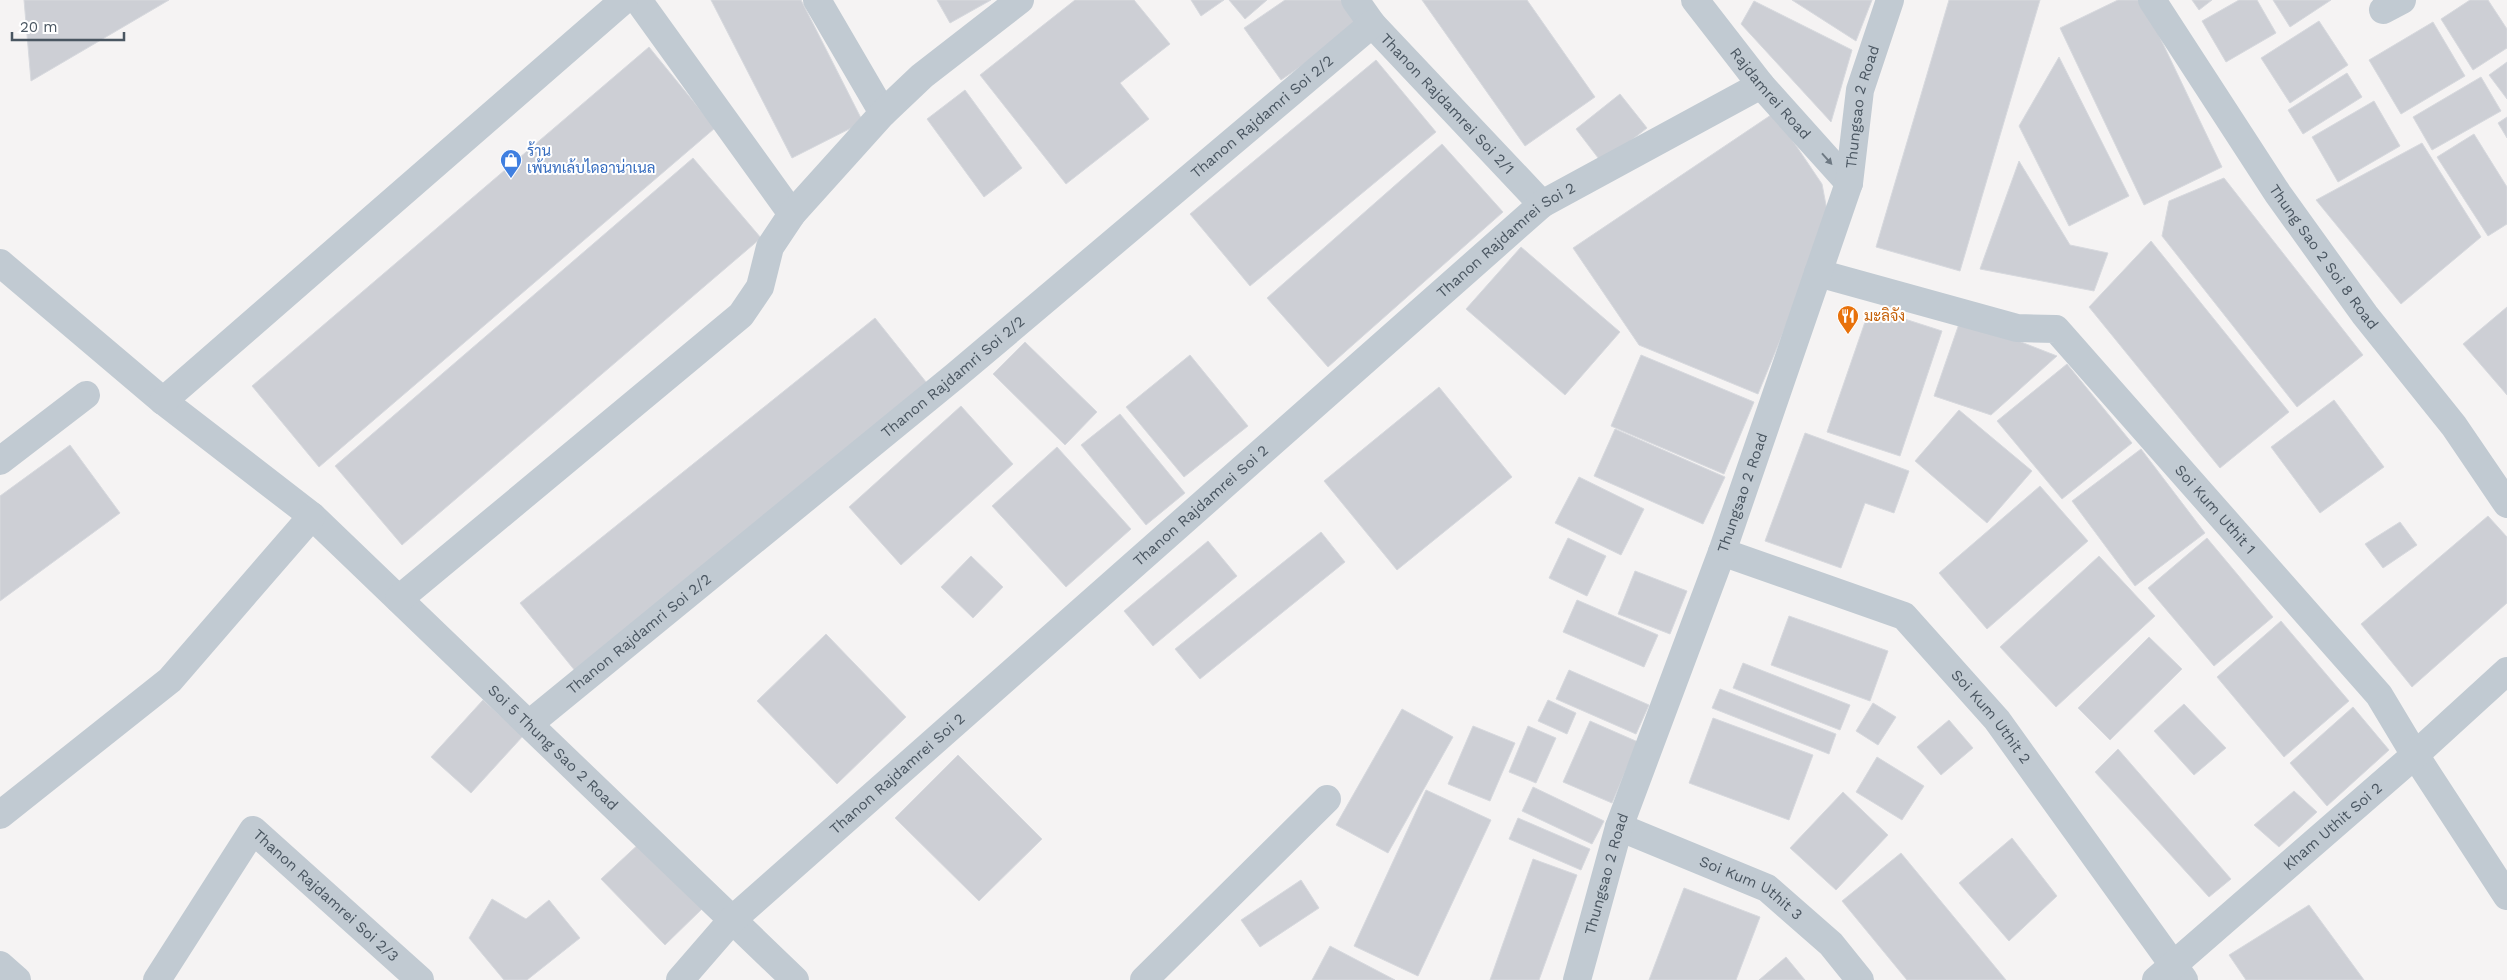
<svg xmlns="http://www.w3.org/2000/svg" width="2507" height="980" viewBox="0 0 2507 980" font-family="'Work Sans',Sarabun,sans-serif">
  <rect width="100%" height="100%" fill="#f5f3f3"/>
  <g fill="#cdcfd5" stroke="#d7d9de">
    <polygon points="24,0 169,0 31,81"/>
    <polygon points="711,0 801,0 863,122 792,158"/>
    <polygon points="937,0 991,0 950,23"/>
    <polygon points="1075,0 1134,0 1170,44 1120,83 1149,119 1066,184 980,75"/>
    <polygon points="1191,0 1224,0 1201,16"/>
    <polygon points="1229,0 1267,0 1245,19"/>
    <polygon points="1285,0 1346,0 1362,24 1281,80 1244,28"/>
    <polygon points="1422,0 1527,0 1595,97 1525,146"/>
    <polygon points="1792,0 1872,0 1856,41"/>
    <polygon points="1949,0 2040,0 1960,271 1876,247"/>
    <polygon points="2118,0 2142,0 2222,167 2144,205 2060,28"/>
    <polygon points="2192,0 2212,0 2199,10"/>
    <polygon points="2239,0 2257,0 2276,33 2226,62 2202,21"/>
    <polygon points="2273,0 2331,0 2290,27"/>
    <polygon points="2470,0 2488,0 2507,29 2507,48 2473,70 2441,19"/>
    <polygon points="1754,1 1852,50 1831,122 1741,24"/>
    <polygon points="2319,21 2348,65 2290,103 2261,58"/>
    <polygon points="2433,22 2465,76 2401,114 2369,60"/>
    <polygon points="649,47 715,128 319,467 252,386"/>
    <polygon points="2059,57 2129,196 2069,226 2019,126"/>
    <polygon points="1376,60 1436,132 1250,286 1190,214"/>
    <polygon points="2507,62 2507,99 2489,75"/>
    <polygon points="2347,73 2362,97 2303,134 2288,110"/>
    <polygon points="2481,77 2501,111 2432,150 2413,117"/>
    <polygon points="965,90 1022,168 984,197 927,119"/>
    <polygon points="1620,94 1647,128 1602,163 1576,129"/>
    <polygon points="2374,101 2400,146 2338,182 2312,137"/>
    <polygon points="1774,113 1822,184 1829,221 1758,394 1639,345 1573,248"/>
    <polygon points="2507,117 2507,138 2498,123"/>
    <polygon points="2474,134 2507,187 2507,224 2488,236 2437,157"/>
    <polygon points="2422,143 2481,237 2401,304 2316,200"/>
    <polygon points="1442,144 1503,212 1328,367 1267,298"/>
    <polygon points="693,158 761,238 402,545 335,466"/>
    <polygon points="2019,161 2070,245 2108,253 2094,291 1980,269"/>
    <polygon points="2224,178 2363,355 2297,407 2162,236 2169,201"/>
    <polygon points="2151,241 2289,412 2220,468 2089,307"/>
    <polygon points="1521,247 1620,332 1565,395 1466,309"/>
    <polygon points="2507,307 2507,395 2463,344"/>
    <polygon points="1883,312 1942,331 1900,456 1827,432 1865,322"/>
    <polygon points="875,318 930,387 576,672 520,603"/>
    <polygon points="1960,321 2016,340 2057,356 1991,415 1934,396"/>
    <polygon points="1025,342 1097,412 1065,445 993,374"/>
    <polygon points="1190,355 1248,426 1184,477 1126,407"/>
    <polygon points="1641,355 1754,402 1724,474 1611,426"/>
    <polygon points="2067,364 2132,443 2062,499 1997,421"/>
    <polygon points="1439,387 1512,477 1397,570 1324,481"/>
    <polygon points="2334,400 2384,467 2320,513 2271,447"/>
    <polygon points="961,406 1013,464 901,565 849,507"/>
    <polygon points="1959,410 2032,471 1987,523 1915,461"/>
    <polygon points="1120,414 1185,493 1146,525 1081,445"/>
    <polygon points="1615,429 1725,477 1703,524 1594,476"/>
    <polygon points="1805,433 1909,471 1894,513 1865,503 1841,568 1765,541"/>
    <polygon points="70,445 120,513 0,601 0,496"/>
    <polygon points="1057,447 1131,529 1066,587 992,506"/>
    <polygon points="2141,449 2205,533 2135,586 2072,501"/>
    <polygon points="1579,477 1644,509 1621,555 1555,523"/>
    <polygon points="2040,486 2088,541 1987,629 1939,573"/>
    <polygon points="2488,516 2507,537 2507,603 2412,687 2361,624"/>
    <polygon points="2400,522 2417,545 2383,568 2365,544"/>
    <polygon points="1321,532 1345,562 1200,679 1175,649"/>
    <polygon points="1568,538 1606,556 1587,596 1549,578"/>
    <polygon points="2207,538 2273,617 2214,666 2148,588"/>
    <polygon points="1208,541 1237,576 1153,646 1124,611"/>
    <polygon points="971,556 1003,587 973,618 941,587"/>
    <polygon points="2099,556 2155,616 2056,707 2000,647"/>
    <polygon points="1635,571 1687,591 1670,634 1618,614"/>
    <polygon points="1577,600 1658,635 1644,667 1563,632"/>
    <polygon points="1789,616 1888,651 1870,701 1771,665"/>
    <polygon points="2281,621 2349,701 2284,757 2217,677"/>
    <polygon points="826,634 906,717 837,784 757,701"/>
    <polygon points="2149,637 2182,669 2110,740 2078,708"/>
    <polygon points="1743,663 1850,705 1840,730 1733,688"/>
    <polygon points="1569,670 1649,705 1636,734 1556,699"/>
    <polygon points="1720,689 1836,734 1829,754 1712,708"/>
    <polygon points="483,700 523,736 471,793 431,757"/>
    <polygon points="1548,700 1576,713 1567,734 1538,721"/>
    <polygon points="1873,703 1896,717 1878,745 1856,731"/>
    <polygon points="2184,704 2226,748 2194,775 2154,731"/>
    <polygon points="2353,707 2389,750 2327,806 2290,763"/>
    <polygon points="1402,709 1453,737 1388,853 1336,825"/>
    <polygon points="1713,718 1813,755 1789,820 1689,783"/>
    <polygon points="1949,720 1973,748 1941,775 1917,747"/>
    <polygon points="1590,721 1638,742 1612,803 1563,782"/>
    <polygon points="1473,726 1515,743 1490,801 1448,784"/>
    <polygon points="1528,726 1556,738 1536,783 1509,772"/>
    <polygon points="2118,749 2231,879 2209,897 2095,772"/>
    <polygon points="958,755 1042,839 979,901 895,818"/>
    <polygon points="1877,757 1924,786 1902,820 1856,792"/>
    <polygon points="1533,787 1604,821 1592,844 1522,811"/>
    <polygon points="1426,790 1491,820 1418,976 1354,946"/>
    <polygon points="2294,791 2317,812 2279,847 2254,825"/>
    <polygon points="1843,792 1888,835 1836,890 1790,848"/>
    <polygon points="1518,818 1590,849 1581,870 1509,839"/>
    <polygon points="2012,838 2057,896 2009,941 1959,883"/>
    <polygon points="642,841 705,906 665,945 601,879"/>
    <polygon points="1901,853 2006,980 1907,980 1842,901"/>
    <polygon points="1533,859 1577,875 1539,980 1490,980"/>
    <polygon points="1301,880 1319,908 1260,947 1241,920"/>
    <polygon points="1684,888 1760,917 1736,980 1649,980"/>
    <polygon points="492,899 526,919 549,900 580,938 527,980 504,980 469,938"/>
    <polygon points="2309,905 2364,980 2246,980 2229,955"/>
    <polygon points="1330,946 1395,980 1312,980"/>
    <polygon points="1786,957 1805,980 1759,980"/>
  </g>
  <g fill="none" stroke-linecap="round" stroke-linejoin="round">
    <g stroke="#c1cad2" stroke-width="28">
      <polyline points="638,0 792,214"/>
      <polyline points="817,0 883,113"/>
      <path id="s1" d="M1355,0l17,24 170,180"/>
      <path id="s2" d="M1695,0l66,85 88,98"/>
      <path id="s3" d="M2152,0l126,194 87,121 89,111 53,78"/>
      <polyline points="2383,10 2402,0"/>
      <path id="s4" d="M0,263l163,138 149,115 483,464"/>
      <path id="s5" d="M1818,273l199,55 39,1 323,366 36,60 92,141"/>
      <polyline points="163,401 624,0"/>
      <polyline points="0,461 86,395"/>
      <path id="s6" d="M1722,552l182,64 93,104 187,260"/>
      <polyline points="399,599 741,315 760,287 770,247 792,214 883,113 922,76 1020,0"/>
      <path id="s7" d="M529,724l426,-348 417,-352"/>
      <polyline points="0,815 170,680 312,516"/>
      <path id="s8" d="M1619,827l148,61 64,56 29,36"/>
      <polyline points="0,965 17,980"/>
      <path id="s9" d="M157,980l96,-150 167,150"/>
      <path id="s10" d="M680,980l52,-60 810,-716 219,-119"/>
      <polyline points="1144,980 1327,799"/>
      <path id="s11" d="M1577,980l42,-153 103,-275 127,-369 11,-93 30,-90"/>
      <path id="s12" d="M2156,980l259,-225 92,-84"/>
    </g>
  </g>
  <defs><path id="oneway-solid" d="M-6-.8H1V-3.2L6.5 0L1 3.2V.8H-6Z" transform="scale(1.25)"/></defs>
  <use fill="#6e7983" href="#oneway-solid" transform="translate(1827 159) rotate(48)"/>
  <defs>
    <g id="shop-pin" transform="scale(1.125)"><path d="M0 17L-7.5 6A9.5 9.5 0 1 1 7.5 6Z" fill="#3f7fe0" stroke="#fff"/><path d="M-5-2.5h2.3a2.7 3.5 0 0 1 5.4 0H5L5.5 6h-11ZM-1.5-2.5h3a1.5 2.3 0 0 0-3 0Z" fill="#fff"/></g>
    <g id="restaurant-pin" transform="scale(1.125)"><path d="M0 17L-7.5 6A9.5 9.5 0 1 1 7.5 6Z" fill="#e8710a" stroke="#fff"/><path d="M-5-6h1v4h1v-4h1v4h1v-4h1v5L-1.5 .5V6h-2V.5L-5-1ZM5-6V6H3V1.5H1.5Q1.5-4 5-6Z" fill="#fff"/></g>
  </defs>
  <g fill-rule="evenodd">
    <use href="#shop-pin" x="511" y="160"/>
    <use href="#restaurant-pin" x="1848" y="316"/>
  </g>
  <g text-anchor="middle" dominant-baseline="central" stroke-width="4" stroke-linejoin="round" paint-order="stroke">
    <g font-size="15" fill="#4a5661" stroke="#fff">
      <text stroke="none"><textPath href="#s2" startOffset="120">Rajdamrei Road</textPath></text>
      <text stroke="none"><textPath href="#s1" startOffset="139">Thanon Rajdamrei Soi 2/1</textPath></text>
      <text stroke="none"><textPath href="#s11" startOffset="920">Thungsao 2 Road</textPath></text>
      <text stroke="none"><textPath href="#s7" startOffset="952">Thanon Rajdamri Soi 2/2</textPath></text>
      <text stroke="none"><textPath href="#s10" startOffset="1110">Thanon Rajdamrei Soi 2</textPath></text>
      <text stroke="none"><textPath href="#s3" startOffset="309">Thung Sao 2 Soi 8 Road</textPath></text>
      <text stroke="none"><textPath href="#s7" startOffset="548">Thanon Rajdamri Soi 2/2</textPath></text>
      <text stroke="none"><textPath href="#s11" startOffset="515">Thungsao 2 Road</textPath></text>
      <text stroke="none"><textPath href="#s10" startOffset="705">Thanon Rajdamrei Soi 2</textPath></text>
      <text stroke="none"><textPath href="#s5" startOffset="486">Soi Kum Uthit 1</textPath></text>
      <text stroke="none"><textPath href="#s7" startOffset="142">Thanon Rajdamri Soi 2/2</textPath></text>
      <text stroke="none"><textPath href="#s6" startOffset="326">Soi Kum Uthit 2</textPath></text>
      <text stroke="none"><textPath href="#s4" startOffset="736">Soi 5 Thung Sao 2 Road</textPath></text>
      <text stroke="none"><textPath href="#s10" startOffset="300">Thanon Rajdamrei Soi 2</textPath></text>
      <text stroke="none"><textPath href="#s12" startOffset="234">Kham Uthit Soi 2</textPath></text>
      <text stroke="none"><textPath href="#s11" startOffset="110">Thungsao 2 Road</textPath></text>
      <text stroke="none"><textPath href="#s8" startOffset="146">Soi Kum Uthit 3</textPath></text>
      <text stroke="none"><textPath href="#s9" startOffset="276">Thanon Rajdamrei Soi 2/3</textPath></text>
    </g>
    <g font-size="15" fill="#366cbe" stroke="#fff" text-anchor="start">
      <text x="527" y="151">ร้าน<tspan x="527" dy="17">เพ้นทเล้บไดอาน่าเนล</tspan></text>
    </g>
    <g font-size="15" fill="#c56008" stroke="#fff" text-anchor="start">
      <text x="1864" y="316">มะลิจัง</text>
    </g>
  </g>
  <path d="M12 32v8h112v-8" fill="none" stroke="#4a5661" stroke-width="2.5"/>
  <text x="20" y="32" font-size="15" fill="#4a5661" stroke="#ffffff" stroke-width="4" paint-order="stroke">20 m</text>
</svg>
